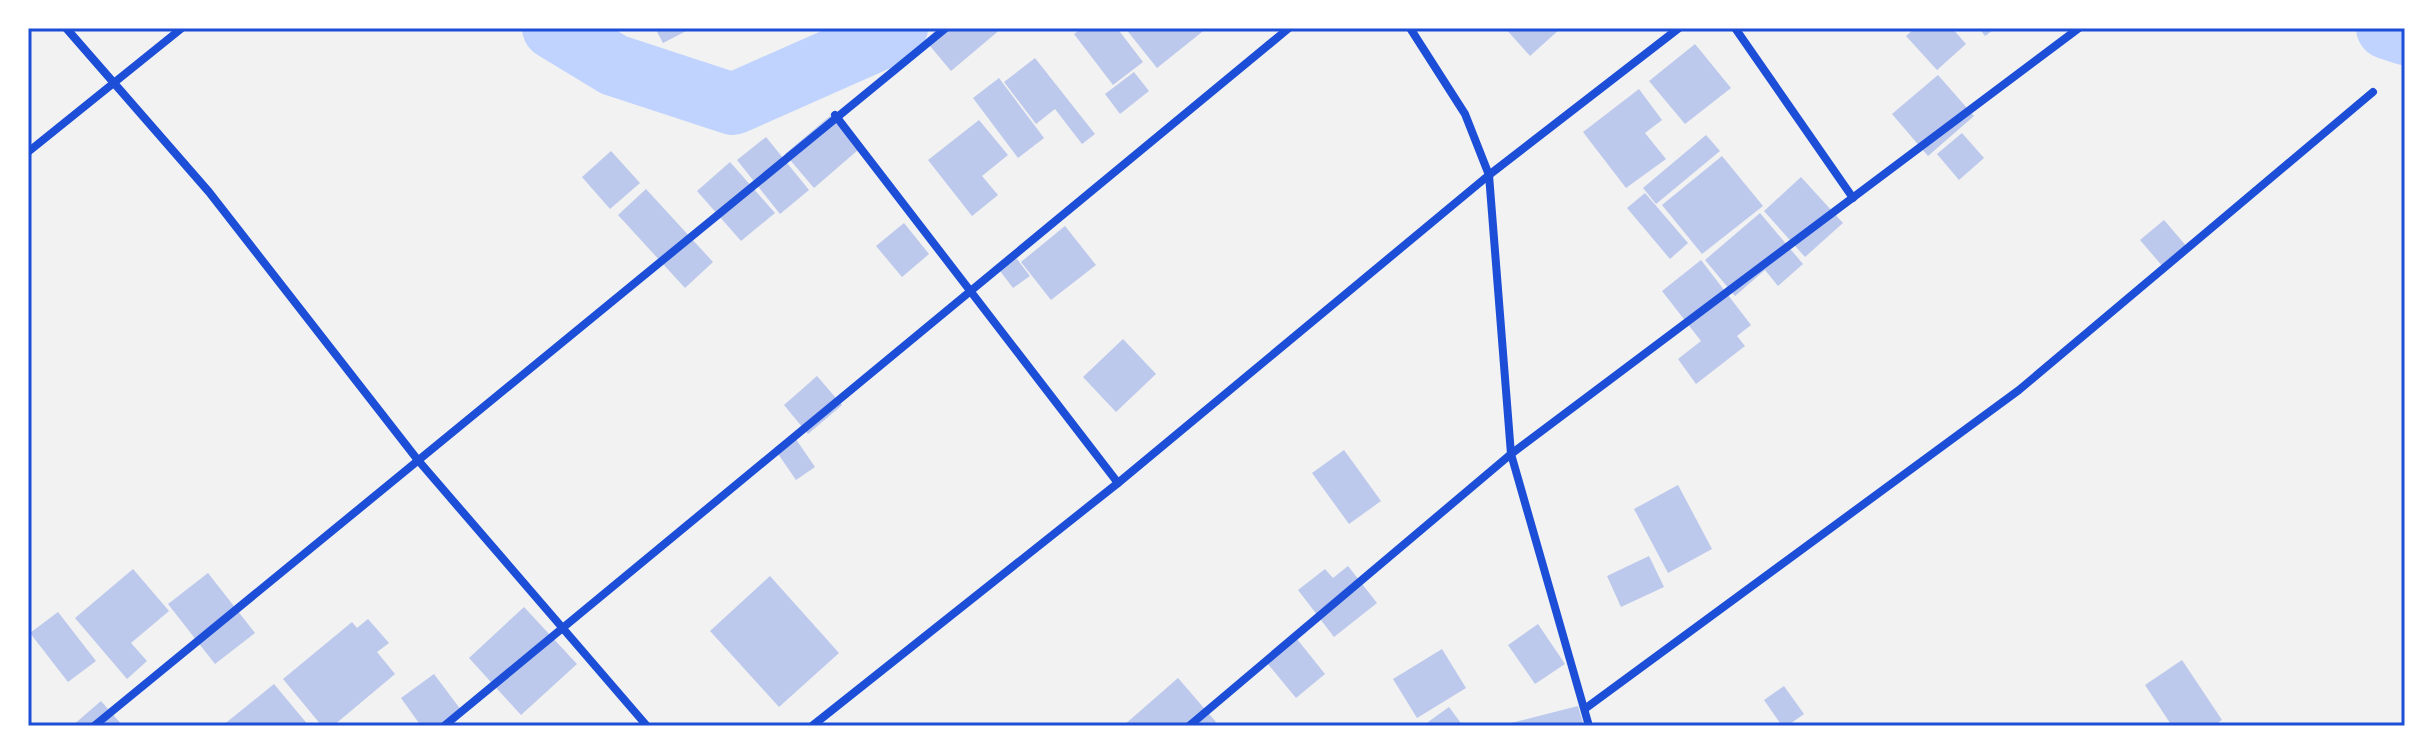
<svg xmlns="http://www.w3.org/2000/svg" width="2433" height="754" viewBox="0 0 2433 754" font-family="Ubuntu,sans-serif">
  <rect width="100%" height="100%" fill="#f2f2f2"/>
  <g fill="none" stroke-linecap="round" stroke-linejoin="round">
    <g stroke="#bfd3fe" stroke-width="62">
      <polyline points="553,28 614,65 733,104 891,34 897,28"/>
      <polyline points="2387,28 2405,34"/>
    </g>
  </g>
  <g fill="#bdc9ec">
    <polygon points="655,28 692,28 663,43"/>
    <polygon points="939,28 1002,28 951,71 925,40"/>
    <polygon points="1082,28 1117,28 1143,62 1113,85 1074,34"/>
    <polygon points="1125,28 1207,28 1157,68"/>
    <polygon points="1505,28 1561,28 1530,56"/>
    <polygon points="1915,28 1952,28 1966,44 1937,70 1906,36"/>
    <polygon points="1979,28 1996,28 1985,36"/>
    <polygon points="1695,44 1731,88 1685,124 1649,81"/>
    <polygon points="1035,58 1095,134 1082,144 1055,109 1036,124 1004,82"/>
    <polygon points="1134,72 1149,91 1120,114 1105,94"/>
    <polygon points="1938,75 1974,116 1928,156 1892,114"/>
    <polygon points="999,78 1044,138 1018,158 973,98"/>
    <polygon points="1639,89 1662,120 1645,133 1666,159 1626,188 1583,132"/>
    <polygon points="830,116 858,150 814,188 785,154"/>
    <polygon points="979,120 1008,155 982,176 998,195 972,216 928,160"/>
    <polygon points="1962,133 1984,158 1959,180 1937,154"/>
    <polygon points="1706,135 1720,151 1656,204 1643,188"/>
    <polygon points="766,137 809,190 780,214 737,160"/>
    <polygon points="611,151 640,183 610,209 582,177"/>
    <polygon points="1722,156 1763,206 1702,254 1662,205"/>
    <polygon points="730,162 775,213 741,241 697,191"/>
    <polygon points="1801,177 1843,223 1805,257 1764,211"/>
    <polygon points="646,189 713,262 685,288 618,215"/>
    <polygon points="1645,193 1688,243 1670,259 1627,208"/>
    <polygon points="1760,213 1803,264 1778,286 1765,270 1735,296 1705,260"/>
    <polygon points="2164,220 2188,248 2164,268 2140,240"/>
    <polygon points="904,223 929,254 902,277 876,246"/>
    <polygon points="1065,226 1096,265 1051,300 1021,262"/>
    <polygon points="1014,255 1030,276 1013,288 997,267"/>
    <polygon points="1701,260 1751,325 1737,336 1745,346 1696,384 1678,359 1701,341 1662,291"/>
    <polygon points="1123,339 1156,374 1116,412 1083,377"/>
    <polygon points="817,376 842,405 808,434 784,405"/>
    <polygon points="793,435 815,467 796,480 774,448"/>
    <polygon points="1344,450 1381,501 1349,524 1312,473"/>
    <polygon points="1678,485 1712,549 1668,573 1634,509"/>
    <polygon points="1649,556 1664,587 1621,607 1607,576"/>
    <polygon points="1348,566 1377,603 1334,637 1298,590 1325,569 1333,578"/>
    <polygon points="133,569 169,611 131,643 147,661 127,679 75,618"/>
    <polygon points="208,573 255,633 215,664 168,604"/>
    <polygon points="770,576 839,653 779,707 710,631"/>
    <polygon points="524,607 577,664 521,715 469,658"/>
    <polygon points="58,612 96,661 68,682 30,633"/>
    <polygon points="368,619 389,643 377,652 395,674 333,726 322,726 283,679 352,622 357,628"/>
    <polygon points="1538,624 1565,664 1535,684 1508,645"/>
    <polygon points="1297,639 1325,674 1296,698 1267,663"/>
    <polygon points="1442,649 1466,688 1417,718 1393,679"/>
    <polygon points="2182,660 2222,720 2213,726 2172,726 2145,685"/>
    <polygon points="434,674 464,714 447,726 421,726 401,698"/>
    <polygon points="1178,678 1216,722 1211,726 1123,726"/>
    <polygon points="274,684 309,726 222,726"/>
    <polygon points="1784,686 1804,714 1787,726 1782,726 1764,700"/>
    <polygon points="101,701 123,726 72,726"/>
    <polygon points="1578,706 1584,726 1504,726 1503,725"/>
    <polygon points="1449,707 1463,726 1431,726 1428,722"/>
  </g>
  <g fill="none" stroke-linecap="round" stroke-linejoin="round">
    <g stroke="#1d4ed8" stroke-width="8">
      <polyline points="66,28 209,192 417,459 647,726"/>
      <polyline points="1410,28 1465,114 1489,175 1511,454 1589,726"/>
      <polyline points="1735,28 1853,198"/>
      <polyline points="835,115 1118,483"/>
      <polyline points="28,152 182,28"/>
      <polyline points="1586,708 2019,390 2373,92"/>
      <polyline points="94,726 946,28"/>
      <polyline points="444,726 1289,28"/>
      <polyline points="812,726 1118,483 1489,175 1679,28"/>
      <polyline points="1189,726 1511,454 2079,28"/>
    </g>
  </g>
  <rect width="2433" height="754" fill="none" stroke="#ffffff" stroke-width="60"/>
  <rect x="30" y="30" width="2373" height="694" fill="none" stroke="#1d4ed8" stroke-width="3"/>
</svg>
